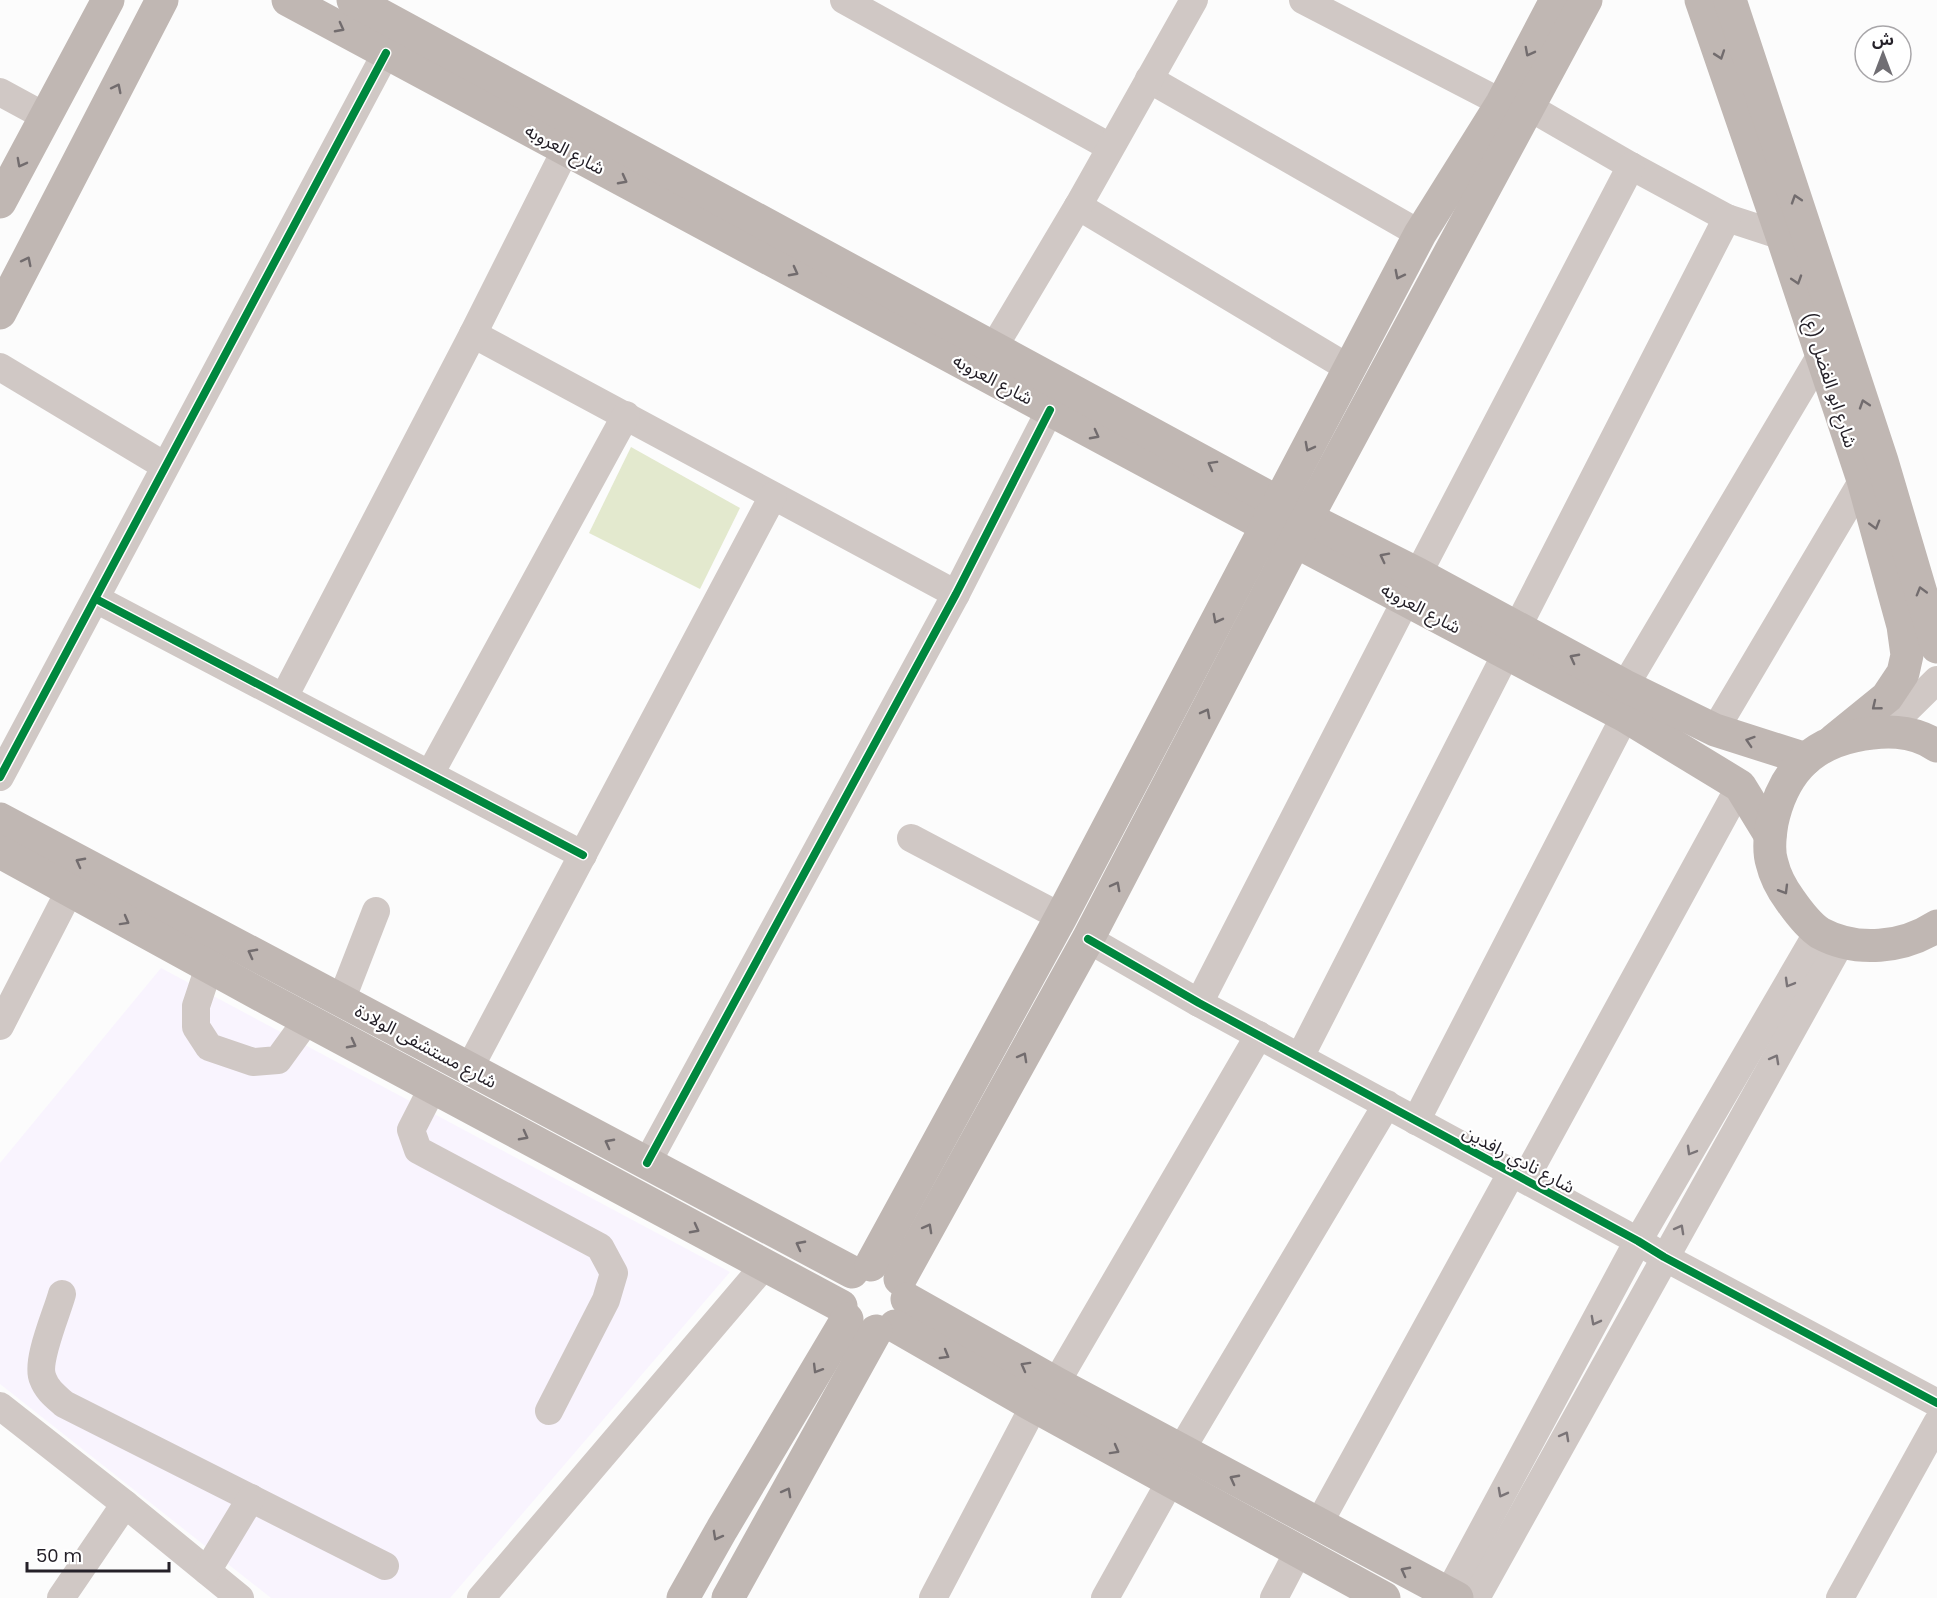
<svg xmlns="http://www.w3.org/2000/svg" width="1937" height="1598" viewBox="0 0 1937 1598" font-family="Poppins,'Noto Sans Arabic',sans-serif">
  <rect width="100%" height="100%" fill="#fcfcfc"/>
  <polygon fill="#f9f4fe" points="161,968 730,1272 450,1598 271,1598 0,1384 0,1163"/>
  <polygon fill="#e3e9ce" points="631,447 740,508 700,589 589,533"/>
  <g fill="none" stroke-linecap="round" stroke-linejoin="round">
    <g stroke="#d0c8c5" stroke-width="28">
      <polyline points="844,0 1110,147"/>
      <polyline points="1303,0 1502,103"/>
      <polyline points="1149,79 1420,234"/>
      <polyline points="0,92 46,117"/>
      <polyline points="1529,107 1631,166 1727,218 1782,236"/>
      <polyline points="1078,206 1350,369"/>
      <polyline points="473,334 956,594"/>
      <polyline points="994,347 1078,206 1194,0"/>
      <polyline points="0,367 165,466"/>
      <polyline points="1418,574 1631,166"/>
      <polyline points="96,599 583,855"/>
      <polyline points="1517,628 1727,218"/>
      <polyline points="1625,686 1821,355"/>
      <polyline points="284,697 473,334 566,149"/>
      <polyline points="1715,730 1863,480"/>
      <polyline points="1883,733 1937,680"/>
      <polyline points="430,774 626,415"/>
      <polyline points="0,777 386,53"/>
      <polyline points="911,838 1061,917"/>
      <polyline points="1088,939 1199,1003 1638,1241 1664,1257 1937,1403"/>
      <polyline points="209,967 196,1006 196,1027 209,1047 253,1062 278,1060 307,1020"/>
      <polyline points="341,1001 376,911"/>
      <polyline points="1199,1003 1406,600"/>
      <polyline points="0,1026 70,890"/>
      <polyline points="1300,1057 1506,654"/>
      <polyline points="469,1069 773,496"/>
      <polyline points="433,1087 411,1130 418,1150 600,1247 614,1273 606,1300 549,1411"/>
      <polyline points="1416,1121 1625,716"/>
      <polyline points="647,1163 956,594 1050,410"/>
      <polyline points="1525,1179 1740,786"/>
      <path d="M62,1294c-5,19 -27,68 -19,85 4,11 12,17 21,25l321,162"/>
      <polyline points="1056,1383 1259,1035"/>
      <polyline points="0,1406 125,1504 240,1598"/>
      <polyline points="1181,1450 1387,1104"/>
      <polyline points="1318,1525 1512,1172"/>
      <polyline points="207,1571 251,1498"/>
      <polyline points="61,1598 125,1504"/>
      <polyline points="481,1598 764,1266"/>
      <polyline points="933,1598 1034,1406"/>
      <polyline points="1105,1598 1171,1480"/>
      <polyline points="1274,1598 1298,1552"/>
      <polyline points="1446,1598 1638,1241 1818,932"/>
      <polyline points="1476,1598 1841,942"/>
      <polyline points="1840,1598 1937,1423"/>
    </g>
    <g stroke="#c0b7b3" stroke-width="33">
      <polyline points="288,0 1244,514 1625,716 1740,786 1770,835"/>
      <polyline points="353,0 1307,518 1418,574 1625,686 1715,730 1806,759"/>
      <polyline points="1701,0 1782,236 1863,480 1903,626 1907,655 1903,673 1887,697 1834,740"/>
      <polyline points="1730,0 1882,461 1937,647"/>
      <polyline points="0,202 108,0"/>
      <polyline points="0,313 162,0"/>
      <path d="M1937,746c-25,-17 -54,-16 -83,-10 -47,10 -72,41 -82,87 -2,12 -4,28 0,40 3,13 10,26 18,37 7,10 19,26 30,33 37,20 83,15 117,-7"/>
      <polyline points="0,819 852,1272"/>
      <polyline points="0,852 270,1000 841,1306"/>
      <polyline points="871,1265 1061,917 1420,234 1502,103 1556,0"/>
      <polyline points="900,1279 1088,939 1307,518 1586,0"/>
      <polyline points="907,1299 1056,1383 1457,1598"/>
      <polyline points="895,1326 1034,1406 1384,1598"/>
      <polyline points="683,1598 722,1529 847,1319"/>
      <polyline points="728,1598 876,1331"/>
    </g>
    <g stroke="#fff" stroke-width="11">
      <g id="cycleway">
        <polyline points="96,599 583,855"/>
        <polyline points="0,777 386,53"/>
        <polyline points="1088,939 1199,1003 1638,1241 1664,1257 1937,1403"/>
        <polyline points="647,1163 956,594 1050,410"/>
      </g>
    </g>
    <use href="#cycleway" stroke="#00873e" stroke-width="8"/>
  </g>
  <defs><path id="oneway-chevron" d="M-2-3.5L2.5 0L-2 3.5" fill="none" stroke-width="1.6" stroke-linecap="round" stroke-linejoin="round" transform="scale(1.5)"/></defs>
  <g stroke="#726c6e">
    <use href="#oneway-chevron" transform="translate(340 28) rotate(28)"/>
    <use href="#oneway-chevron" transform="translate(1529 52) rotate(118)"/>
    <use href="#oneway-chevron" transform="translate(1720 55) rotate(71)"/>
    <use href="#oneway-chevron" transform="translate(117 88) rotate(-63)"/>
    <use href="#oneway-chevron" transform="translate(21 163) rotate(118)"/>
    <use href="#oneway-chevron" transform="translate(623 180) rotate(28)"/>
    <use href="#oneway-chevron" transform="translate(1796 199) rotate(-108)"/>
    <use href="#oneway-chevron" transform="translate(27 261) rotate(-63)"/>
    <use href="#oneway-chevron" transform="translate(794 272) rotate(28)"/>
    <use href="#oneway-chevron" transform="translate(1399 275) rotate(117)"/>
    <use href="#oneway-chevron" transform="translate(1797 280) rotate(72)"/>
    <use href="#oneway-chevron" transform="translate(1864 404) rotate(-108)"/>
    <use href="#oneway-chevron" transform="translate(1095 435) rotate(28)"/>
    <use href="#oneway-chevron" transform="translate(1309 447) rotate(118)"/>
    <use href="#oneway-chevron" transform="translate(1212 465) rotate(-151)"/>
    <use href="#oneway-chevron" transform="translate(1875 525) rotate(74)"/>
    <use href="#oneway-chevron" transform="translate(1384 557) rotate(-153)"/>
    <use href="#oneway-chevron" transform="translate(1921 591) rotate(-106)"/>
    <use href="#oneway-chevron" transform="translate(1217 619) rotate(118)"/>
    <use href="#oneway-chevron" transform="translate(1574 658) rotate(-152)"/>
    <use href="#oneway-chevron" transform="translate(1876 706) rotate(141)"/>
    <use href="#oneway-chevron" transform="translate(1206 713) rotate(-62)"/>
    <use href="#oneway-chevron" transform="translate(1750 741) rotate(-162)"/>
    <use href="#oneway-chevron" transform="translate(80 862) rotate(-152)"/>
    <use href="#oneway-chevron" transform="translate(1116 886) rotate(-62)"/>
    <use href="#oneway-chevron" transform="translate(1784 890) rotate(59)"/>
    <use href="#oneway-chevron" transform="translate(125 921) rotate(29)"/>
    <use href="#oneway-chevron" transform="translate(252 953) rotate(-152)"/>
    <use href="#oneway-chevron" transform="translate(352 1044) rotate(28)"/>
    <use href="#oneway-chevron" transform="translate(1023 1057) rotate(-61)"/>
    <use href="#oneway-chevron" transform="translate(524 1136) rotate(28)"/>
    <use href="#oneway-chevron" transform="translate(609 1143) rotate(-152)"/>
    <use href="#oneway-chevron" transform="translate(928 1228) rotate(-61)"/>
    <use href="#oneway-chevron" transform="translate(695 1229) rotate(28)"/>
    <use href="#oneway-chevron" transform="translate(800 1245) rotate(-152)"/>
    <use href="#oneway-chevron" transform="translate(945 1355) rotate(30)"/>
    <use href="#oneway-chevron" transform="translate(1025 1366) rotate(-151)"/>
    <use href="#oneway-chevron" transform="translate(817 1369) rotate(121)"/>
    <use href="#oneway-chevron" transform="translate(1115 1450) rotate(29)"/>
    <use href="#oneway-chevron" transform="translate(1234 1479) rotate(-152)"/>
    <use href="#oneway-chevron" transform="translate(787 1492) rotate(-61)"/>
    <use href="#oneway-chevron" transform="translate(717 1536) rotate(119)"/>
    <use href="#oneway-chevron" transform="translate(1405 1571) rotate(-152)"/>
  </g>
  <g stroke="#7a7477">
    <use href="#oneway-chevron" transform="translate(1789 983) rotate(120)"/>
    <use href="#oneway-chevron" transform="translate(1775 1059) rotate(-61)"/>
    <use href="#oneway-chevron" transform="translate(1691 1151) rotate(120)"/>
    <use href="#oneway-chevron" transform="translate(1680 1229) rotate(-61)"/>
    <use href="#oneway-chevron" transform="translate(1595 1321) rotate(118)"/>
    <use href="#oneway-chevron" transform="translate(1565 1436) rotate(-61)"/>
    <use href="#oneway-chevron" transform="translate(1502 1493) rotate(118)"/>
  </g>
  <g text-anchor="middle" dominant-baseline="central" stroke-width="4.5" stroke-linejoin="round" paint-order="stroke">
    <g font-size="18" fill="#252129" stroke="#fff">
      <text transform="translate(565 149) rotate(28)">شارع العروبه</text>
      <text transform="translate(993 379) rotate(28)">شارع العروبه</text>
      <text transform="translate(1830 380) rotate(72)">شارع ابو الفضل (ع)</text>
      <text transform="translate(1421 608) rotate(28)">شارع العروبه</text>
      <text transform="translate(426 1046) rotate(28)">شارع مستشفى الولادة</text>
      <text transform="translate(1519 1159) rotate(28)">شارع نادي رافدين</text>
    </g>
  </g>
  <g transform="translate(1883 54)"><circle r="28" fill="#ffffff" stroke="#a8a6a9" stroke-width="1.5"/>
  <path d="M0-4.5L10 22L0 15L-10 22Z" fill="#706e73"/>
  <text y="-9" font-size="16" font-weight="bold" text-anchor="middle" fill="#252129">ش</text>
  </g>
  <path d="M27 1562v9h142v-9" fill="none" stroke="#252129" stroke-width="3"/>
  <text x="36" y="1562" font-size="18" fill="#252129" stroke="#ffffff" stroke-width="4.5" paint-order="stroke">50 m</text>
</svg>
